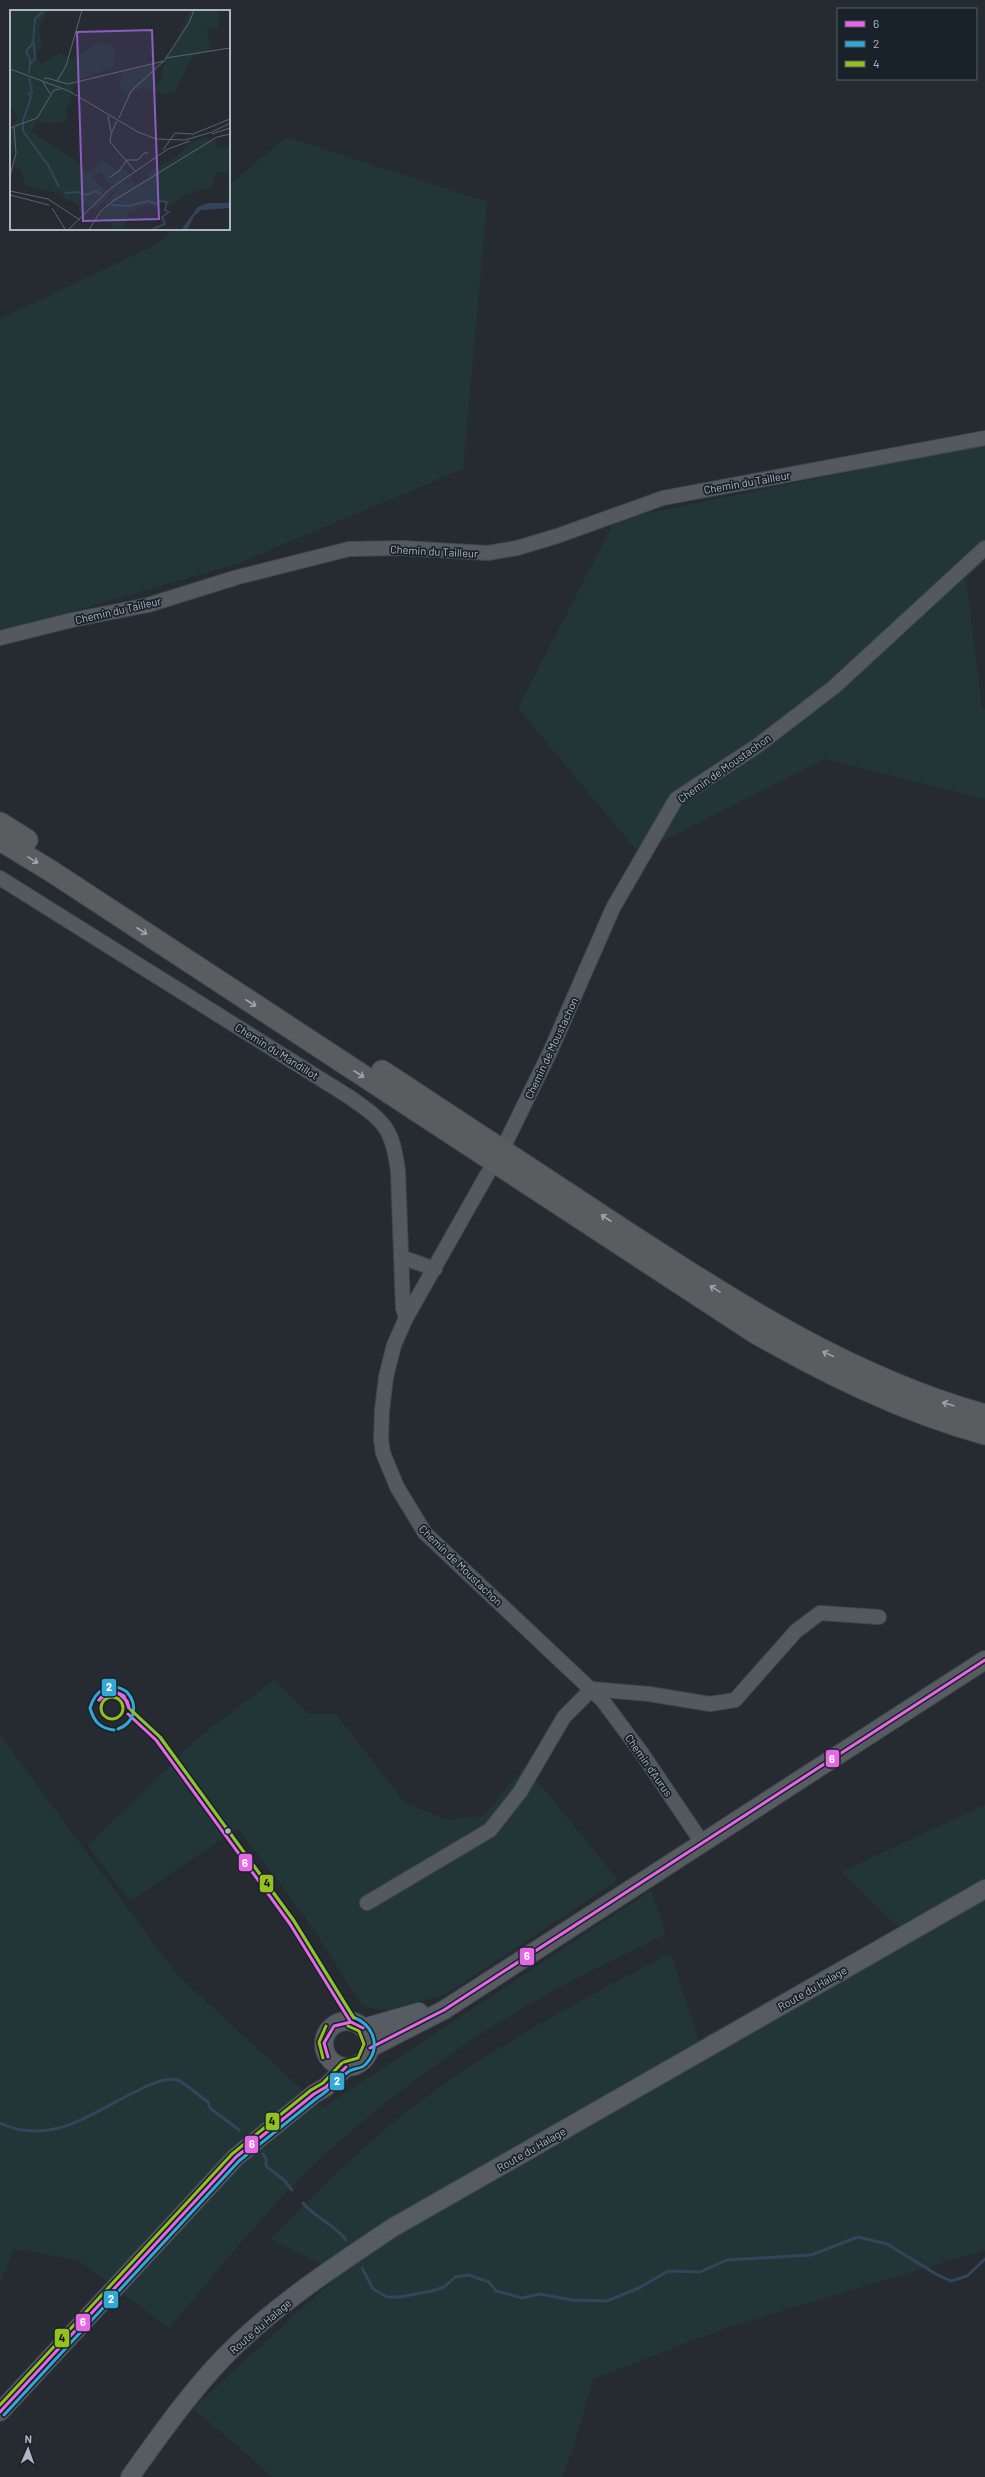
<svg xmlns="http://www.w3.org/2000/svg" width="985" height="2477" viewBox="0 0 985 2477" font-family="Barlow,sans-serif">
  <rect width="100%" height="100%" fill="#252b31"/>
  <g fill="#233637">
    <polygon points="287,137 487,202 463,469 237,564 0,632 0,319 155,245 174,229 229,229 229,185"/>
    <polygon points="985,444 985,561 966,579 982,709 985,709 985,799 825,759 639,853 518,708 615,520"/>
    <polygon points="274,1680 309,1714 336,1714 404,1802 446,1820 484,1816 525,1766 618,1880 446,1994 388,2011 363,2006 305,1917 238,1828 130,1901 88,1846 199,1737"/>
    <path d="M0,1735l177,240 145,133 329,-217 15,43c-42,21 -85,41 -126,64 -75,42 -152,99 -216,157 -57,53 -105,114 -155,173l-91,-68 -64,-11 -14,35z"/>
    <path d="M985,1805v445l-256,77 -136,52 -20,70 -11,28h-289l-80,-69 147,-134 -69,-35c43,-43 86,-88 134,-126 83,-64 174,-112 266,-160l27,87 200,-113 -57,-55z"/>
  </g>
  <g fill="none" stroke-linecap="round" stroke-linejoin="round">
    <g stroke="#32455a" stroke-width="3">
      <path d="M0,2123c53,24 92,-11 139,-33 9,-5 27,-13 38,-10 6,1 23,17 31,22l2,6 29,22"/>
      <polyline points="263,2154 266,2159 266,2166 284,2180 292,2190"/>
      <path d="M303,2203c12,15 31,21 43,37"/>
      <polyline points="362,2268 373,2289 387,2297 400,2297 432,2291 444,2287 455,2277 468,2275 489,2282 496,2291 522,2298 540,2294 572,2300 607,2301 639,2288 668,2271 700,2272 727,2260 811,2255 858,2237 887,2244 936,2274 951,2281 967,2276 985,2259"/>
    </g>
    <g stroke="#42474c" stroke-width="16">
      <g id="minor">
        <polyline points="0,638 72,620 148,605 238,577 349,549 403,548 488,553 517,548 557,536 663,498 985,438"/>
        <path d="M0,878l351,220c35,25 41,30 47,73l5,137 3,10"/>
        <polyline points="507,1140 550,1052 613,908 676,799 757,746 834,687 985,548"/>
        <polyline points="488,1173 406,1318 394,1345 386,1377 382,1411 381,1439 383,1453 397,1487 425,1533 603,1701 641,1752 703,1844"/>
        <polyline points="401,1257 435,1269"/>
        <polyline points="367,1903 490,1830 520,1792 564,1717 592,1689 649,1694 710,1704 735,1700 796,1631 820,1613 879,1617"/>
      </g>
    </g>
    <g stroke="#42474e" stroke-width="20">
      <g id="major">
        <circle cx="347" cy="2044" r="23"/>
        <polyline points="363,2028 419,2012"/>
        <polyline points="370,2048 444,2010 985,1660"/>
        <polyline points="0,2412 236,2157 314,2094 326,2087 346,2067"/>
        <path d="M130,2477c30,-42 60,-85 96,-122 49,-50 108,-88 166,-127l593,-339"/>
      </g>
    </g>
    <g stroke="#41474d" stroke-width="23">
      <g id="highway">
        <polyline points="0,823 27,840"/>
        <path d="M0,840l51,31 703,461c74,42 148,79 231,102"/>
        <path d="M382,1071c80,53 160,105 240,158 115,75 230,149 363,186"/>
      </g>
    </g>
    <use href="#minor" stroke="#545960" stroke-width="14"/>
    <use href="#major" stroke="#575b62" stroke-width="18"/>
    <use href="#highway" stroke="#595d60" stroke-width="21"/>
    <g stroke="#19222b" stroke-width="6">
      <g id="bus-1">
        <path d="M99,1700c6,-9 16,-10 25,-4l5,12"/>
        <polyline points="99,1700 107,1693 118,1693 127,1701 129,1708"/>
        <polyline points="128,1714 156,1740 290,1924 350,2021"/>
        <polyline points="370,2048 444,2010 985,1660"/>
        <polyline points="328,2057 324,2043 334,2026 351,2022 363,2028"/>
        <polyline points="0,2412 236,2157 314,2094 326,2087 346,2067"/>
      </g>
    </g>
    <g stroke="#19222b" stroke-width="6">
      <g id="bus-2">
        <path d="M114,1730c-14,-2 -20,-8 -24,-22 5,-18 21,-28 37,-16 12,14 7,31 -9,37"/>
        <path d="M4,2415l235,-254 78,-63c12,-7 20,-18 31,-26 5,-4 13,-3 17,-7 17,-17 9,-40 -12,-48l-59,-96 -134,-184 -29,-27"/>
      </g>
    </g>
    <g stroke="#19222b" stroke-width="6">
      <g id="bus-3">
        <circle cx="112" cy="1708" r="11"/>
        <polyline points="131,1710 160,1737 294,1921 354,2018"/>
        <polyline points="323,2058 319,2042 326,2026"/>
        <polyline points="344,2062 358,2058 364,2044 359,2031 348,2026"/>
        <polyline points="0,2405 232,2154 311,2090 323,2083 342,2063"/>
      </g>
    </g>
    <use href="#bus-1" stroke="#e666e6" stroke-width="3"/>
    <use href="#bus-2" stroke="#33a8d7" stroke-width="3"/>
    <use href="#bus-3" stroke="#95c11f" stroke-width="3"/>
  </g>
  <defs><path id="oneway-shaft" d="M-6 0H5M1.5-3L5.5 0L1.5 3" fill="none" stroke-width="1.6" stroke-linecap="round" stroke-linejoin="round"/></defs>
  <g stroke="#9ca5b0">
    <use href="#oneway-shaft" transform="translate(33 860) rotate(31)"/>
    <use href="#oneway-shaft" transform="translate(142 931) rotate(33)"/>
    <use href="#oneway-shaft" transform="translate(251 1003) rotate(33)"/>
    <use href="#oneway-shaft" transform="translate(359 1074) rotate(33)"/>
    <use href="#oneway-shaft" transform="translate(606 1218) rotate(-147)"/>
    <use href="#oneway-shaft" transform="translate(715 1289) rotate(-148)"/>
    <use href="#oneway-shaft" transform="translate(828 1354) rotate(-155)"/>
    <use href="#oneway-shaft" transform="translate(948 1404) rotate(-163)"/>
  </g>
  <circle fill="#adb7c4" stroke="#19222b" stroke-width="1.5" cx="228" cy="1831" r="3.5"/>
  <g text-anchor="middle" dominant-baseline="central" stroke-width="3.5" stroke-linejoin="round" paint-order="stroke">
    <g font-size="11" fill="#adb7c4" stroke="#19222b">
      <text transform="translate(747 482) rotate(-10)">Chemin du Tailleur</text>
      <text transform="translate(434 551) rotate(3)">Chemin du Tailleur</text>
      <text transform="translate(118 610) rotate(-13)">Chemin du Tailleur</text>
      <text transform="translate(724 768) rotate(-35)">Chemin de Moustachon</text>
      <text transform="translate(551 1048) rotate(-65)">Chemin de Moustachon</text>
      <text transform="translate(277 1051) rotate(32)">Chemin du Mandillot</text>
      <text transform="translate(461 1565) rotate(44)">Chemin de Moustachon</text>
      <text transform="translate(649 1765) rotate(55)">Chemin d'Aurus</text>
      <text transform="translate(812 1988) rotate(-30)">Route du Halage</text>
      <text transform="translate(531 2149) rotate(-30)">Route du Halage</text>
      <text transform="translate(260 2326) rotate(-41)">Route du Halage</text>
    </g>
  </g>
  <g transform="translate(10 10)">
    <rect width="220" height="220" fill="#252b31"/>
    <path d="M0,0h38l-9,19 3,15 -6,12 5,9 18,-12 14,6 26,-17 16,4 -2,21 -35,13 -4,8 -3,13 -6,10 4,10 -18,2 -14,-2 -6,11 37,23 20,18 14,-13 14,10 6,-4 7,8 -13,9 -6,1 -10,-13 -8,6 15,15 25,-17 1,3 -20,13 -17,19 -12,-6 -3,8 -3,-2 2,-4 -17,-8v-4l-37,-8 -5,-16 -8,-3 3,-16 -6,-1v-21l8,-12 -8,-11zM179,0h30l-1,19 -11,-2 3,25 -17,4 -18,35 -9,3 -24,-6 -14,8 -10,-11 7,-15 35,-8v4l-8,8 2,10 7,-2 4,-22 15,-25zM199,127l3,4 3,-1 2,8 13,-1v24l-15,3 -2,12 -29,9 -12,9 -11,-4 -32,12 -6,18h-11l1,-4 -15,-10 11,-11 -5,-2 19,-18 10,-5 2,6 15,-9 -4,-4 27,-14 21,-18z" fill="#233637"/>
    <path d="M198,193h22v5l-29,2 -7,6 -7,14h-6l17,-23z" fill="#32455a"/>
    <path fill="none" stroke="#32455a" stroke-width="2" d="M20,55l5,-7 -1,-15M19,63l1,-14 -4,-8 7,-8 2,-24 9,-9M19,68l3,14 -3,1 2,4 -8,24v10l25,34 11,22M55,183l11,-1 10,3 10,-4 5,3M101,195l18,1 19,-5 8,3 4,-3 7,1 -2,8 4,2 -7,5 3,7 -14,6"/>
    <path fill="none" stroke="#5b636c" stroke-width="1" d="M156,48l64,-10M0,59l59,22 69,41 18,7 29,1 27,-8 18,-9M34,69l3,-1 21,6 96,-23M47,71l9,-15 16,-56M33,72l7,12M98,106l3,16M109,108l12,-27 33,-30 25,-38 5,-13M107,111l-6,13 -1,8 25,29M0,118l27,-10 17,-28 6,-1M202,124l18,-6M153,140l12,-17 18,1 37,-15M117,150h11l6,-7h4M0,166l6,-23 -2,-26M100,167l9,-6 8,-11M0,181l38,8 32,21M0,185l39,10M42,198l13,21M58,220l43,-42 57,-39 22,-8M79,220l11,-18 13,-11 104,-64 13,-3"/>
    <path fill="#8c5dc1" fill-opacity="0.15" stroke="#8c5dc1" stroke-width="2" d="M142,20l7,189 -76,2 -6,-189z"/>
    <rect width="220" height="220" fill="none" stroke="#adb7c4" stroke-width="2"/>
  </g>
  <g stroke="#19222b" stroke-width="1.5">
    <rect x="101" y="1678" width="16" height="19" rx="4" fill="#33a8d7"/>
    <rect x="825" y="1749" width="15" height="19" rx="4" fill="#e666e6"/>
    <rect x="238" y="1853" width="15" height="19" rx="4" fill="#e666e6"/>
    <rect x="259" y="1874" width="15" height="19" rx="4" fill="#95c11f"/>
    <rect x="519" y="1947" width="16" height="19" rx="4" fill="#e666e6"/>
    <rect x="329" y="2072" width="16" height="19" rx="4" fill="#33a8d7"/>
    <rect x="265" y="2112" width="15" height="19" rx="4" fill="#95c11f"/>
    <rect x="244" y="2135" width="15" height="19" rx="4" fill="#e666e6"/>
    <rect x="103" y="2290" width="16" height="19" rx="4" fill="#33a8d7"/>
    <rect x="75" y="2313" width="16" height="19" rx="4" fill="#e666e6"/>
    <rect x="54" y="2328" width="16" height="20" rx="4" fill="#95c11f"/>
  </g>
  <g font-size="11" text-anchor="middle" font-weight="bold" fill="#fff">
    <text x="109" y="1691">2</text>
    <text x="832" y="1763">6</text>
    <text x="245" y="1867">6</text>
    <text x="527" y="1960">6</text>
    <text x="337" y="2085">2</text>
    <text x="252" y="2148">6</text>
    <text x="111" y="2303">2</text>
    <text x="83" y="2326">6</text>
  </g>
  <g font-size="11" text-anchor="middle" font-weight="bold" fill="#111">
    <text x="267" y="1887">4</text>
    <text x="272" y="2125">4</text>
    <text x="62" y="2342">4</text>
  </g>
  <rect x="837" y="8" width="140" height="72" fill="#19222b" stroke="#545e68"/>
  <rect x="845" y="21" width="20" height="6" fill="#e666e6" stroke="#545e68"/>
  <text x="873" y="28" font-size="12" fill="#adb7c4">6</text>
  <rect x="845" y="41" width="20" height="6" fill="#33a8d7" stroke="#545e68"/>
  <text x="873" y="48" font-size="12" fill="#adb7c4">2</text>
  <rect x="845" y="61" width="20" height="6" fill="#95c11f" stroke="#545e68"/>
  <text x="873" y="68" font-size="12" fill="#adb7c4">4</text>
  <g transform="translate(28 2449) rotate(2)" stroke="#19222b" stroke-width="3" paint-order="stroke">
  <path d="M0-3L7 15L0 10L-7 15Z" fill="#adb7c4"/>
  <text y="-6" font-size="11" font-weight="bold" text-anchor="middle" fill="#adb7c4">N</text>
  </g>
</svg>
